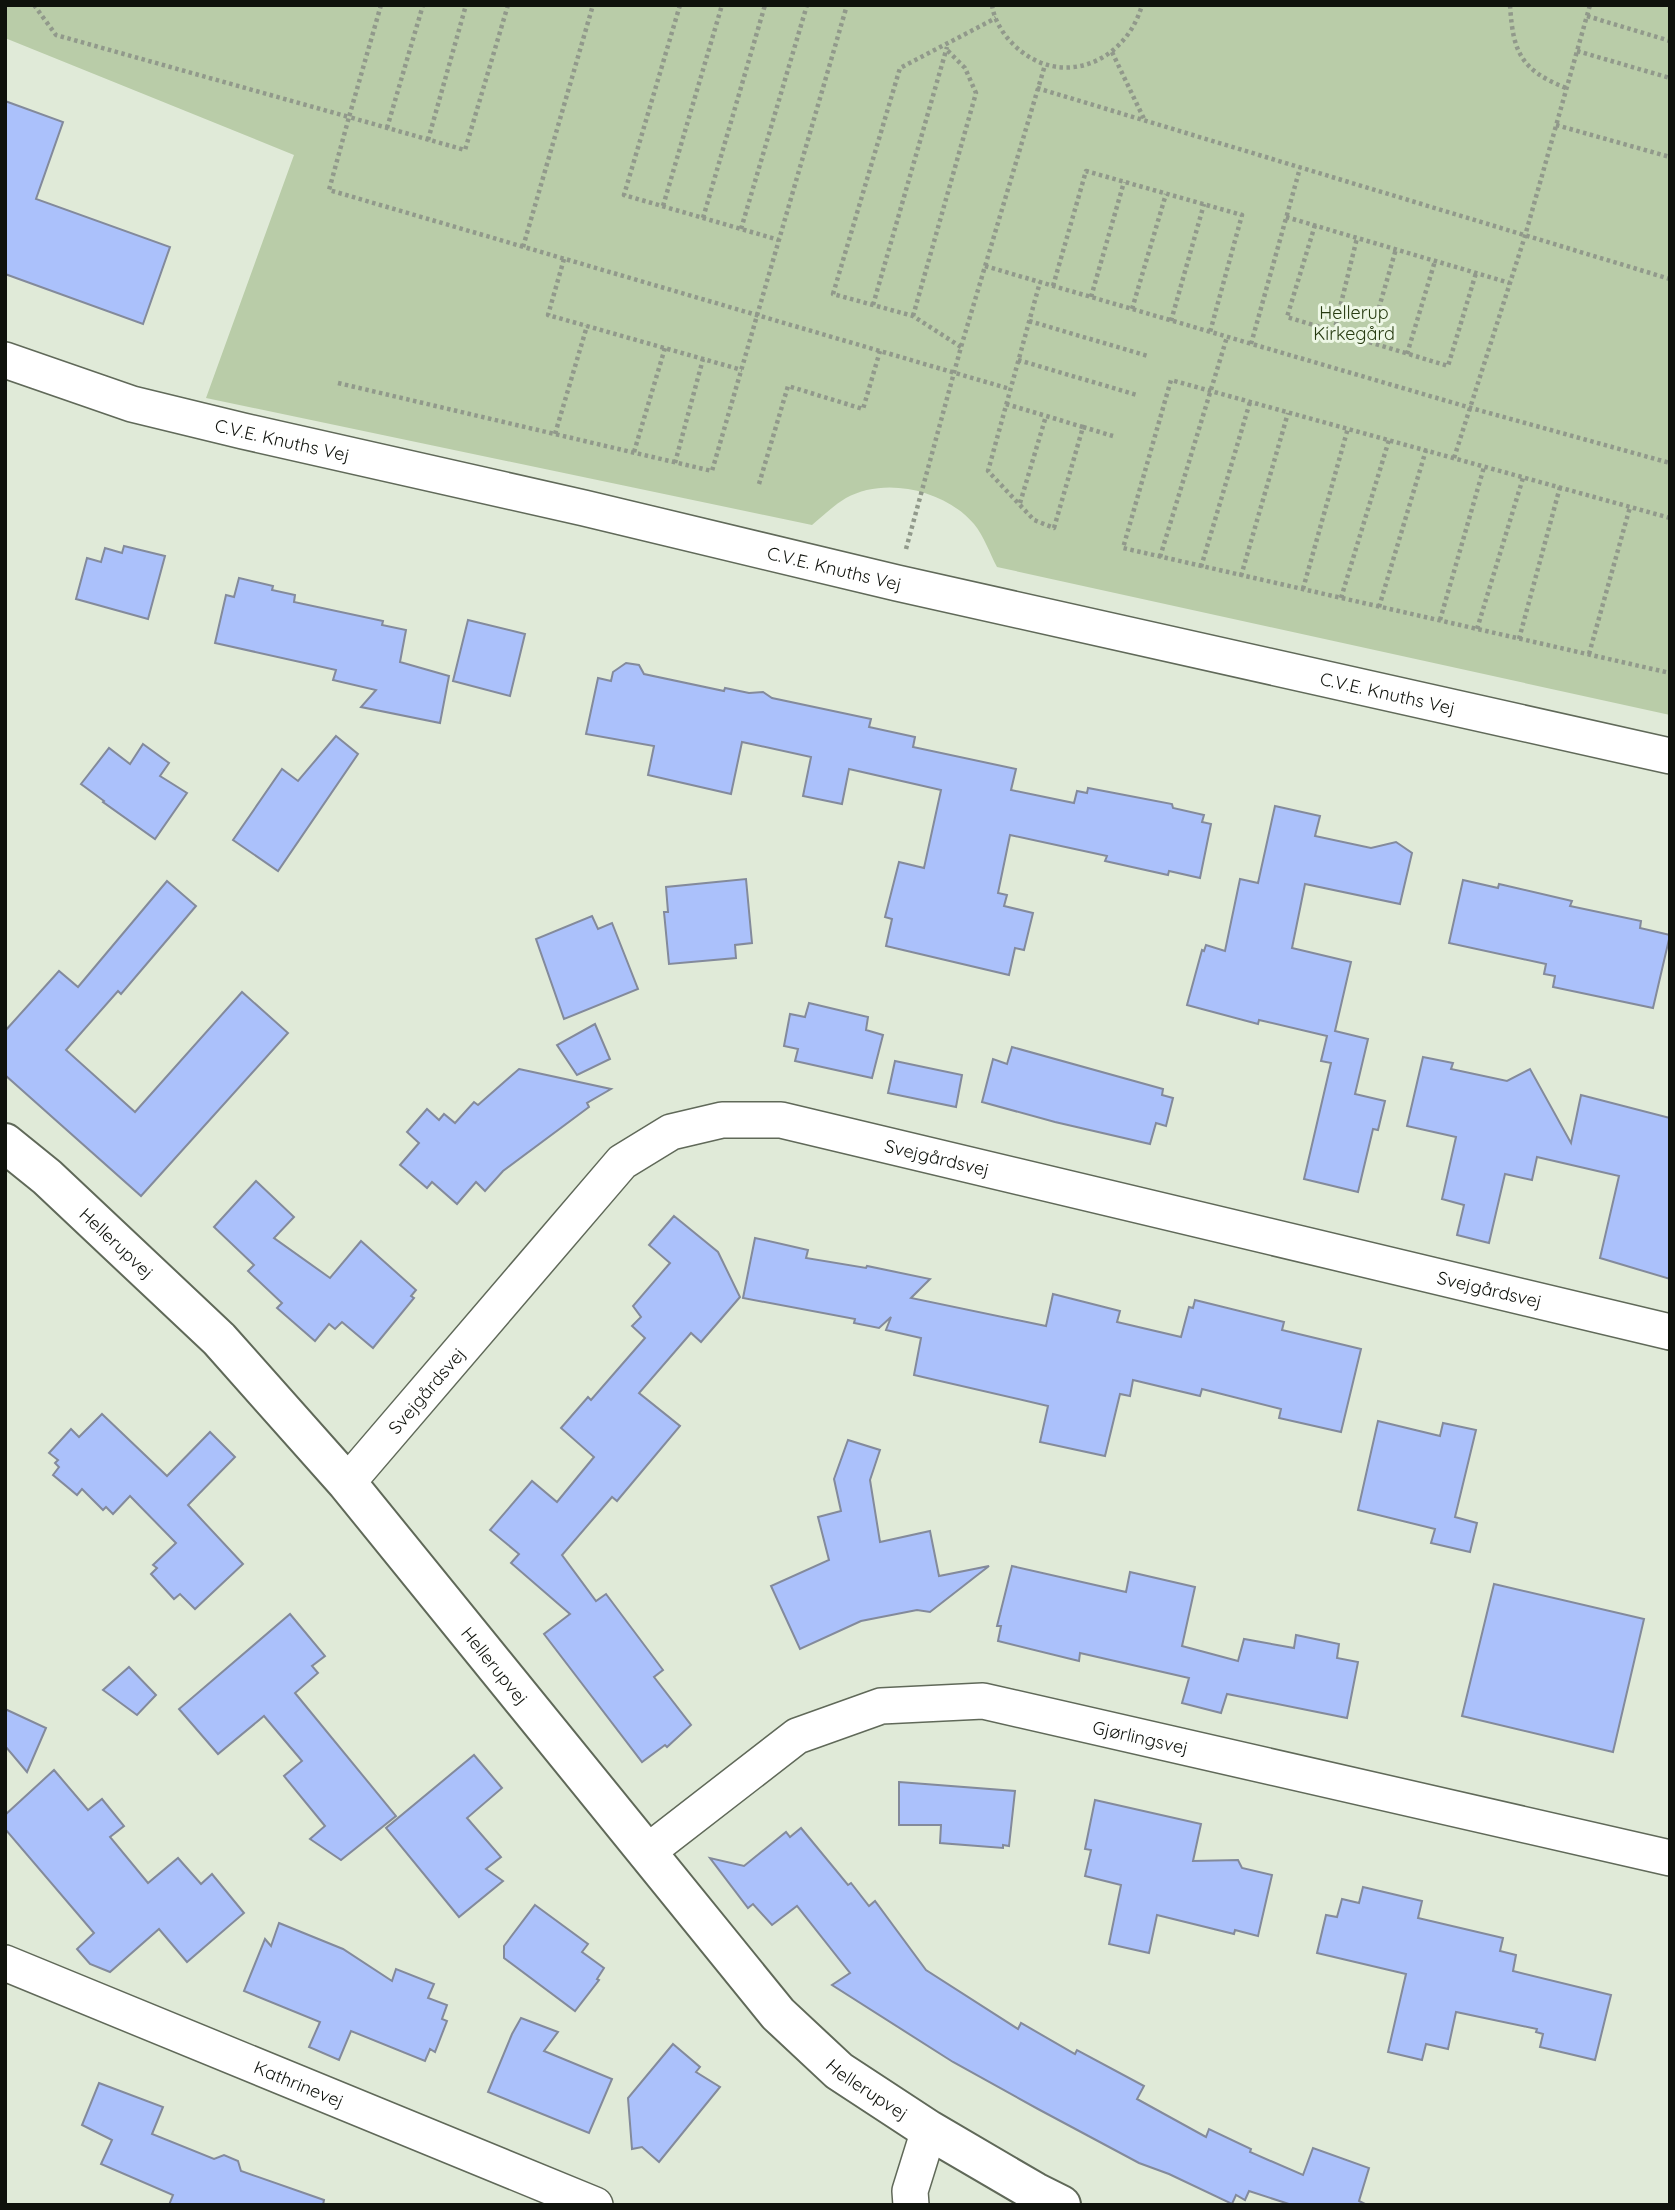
<svg xmlns="http://www.w3.org/2000/svg" width="1675" height="2210" viewBox="0 0 1675 2210" font-family="Quicksand,sans-serif">
  <rect width="100%" height="100%" fill="#e0ead8"/>
  <path fill="#b9cca8" d="M5,5h1665v710l-673,-148c-7,-13 -13,-31 -23,-43 -29,-34 -89,-48 -128,-26 -12,7 -23,18 -34,27l-606,-127 88,-243 -289,-117z"/>
  <g fill="#abc1fb" stroke="#838a9b" stroke-width="2">
    <polygon points="5,101 63,122 36,199 170,247 143,324 5,274"/>
    <polygon points="124,546 165,556 148,619 76,599 87,558 101,562 105,548 122,553"/>
    <polygon points="239,578 273,586 272,590 295,595 294,602 383,621 382,625 406,630 400,662 449,676 440,723 361,707 376,690 333,680 336,670 215,643 226,595 234,597"/>
    <polygon points="468,620 525,634 510,696 453,681"/>
    <polygon points="626,663 639,665 644,674 724,691 725,688 749,693 763,692 772,698 871,719 869,727 915,737 913,747 1016,769 1011,790 1074,803 1077,791 1087,793 1088,788 1172,804 1173,808 1204,815 1202,822 1211,824 1200,878 1169,871 1168,875 1105,861 1107,856 1010,835 998,893 1007,895 1004,906 1033,913 1024,950 1015,948 1009,975 886,946 892,919 885,917 899,862 924,868 941,790 849,769 842,804 803,796 811,757 742,742 731,794 648,775 654,746 586,734 598,678 611,681 613,672"/>
    <polygon points="336,736 358,754 278,871 233,840 282,769 298,781"/>
    <polygon points="143,744 169,763 160,776 187,793 155,839 103,802 104,801 81,784 109,748 130,764"/>
    <polygon points="1275,806 1320,816 1315,836 1371,848 1396,842 1412,853 1400,904 1305,884 1292,948 1351,962 1335,1031 1368,1039 1355,1094 1385,1101 1378,1130 1373,1129 1358,1192 1304,1179 1331,1063 1321,1061 1327,1036 1259,1020 1258,1024 1187,1005 1202,950 1204,951 1206,945 1225,951 1240,879 1258,883"/>
    <polygon points="746,879 752,943 735,945 736,958 669,964 664,912 668,912 666,887"/>
    <polygon points="1463,880 1498,888 1499,884 1572,901 1570,906 1641,921 1640,928 1670,935 1653,1008 1553,987 1555,976 1544,974 1546,964 1449,943"/>
    <polygon points="167,881 196,906 121,994 118,991 66,1050 135,1112 242,992 288,1033 141,1196 5,1075 5,1031 59,971 78,987"/>
    <polygon points="592,916 598,929 612,923 638,989 564,1019 536,939"/>
    <polygon points="809,1003 868,1017 866,1030 883,1035 872,1078 795,1061 798,1049 784,1046 790,1014 805,1017"/>
    <polygon points="595,1024 610,1059 577,1075 557,1045"/>
    <polygon points="1012,1047 1163,1089 1162,1095 1173,1098 1166,1126 1156,1123 1150,1144 1055,1122 982,1102 993,1059 1007,1064"/>
    <polygon points="1423,1057 1453,1063 1451,1069 1507,1081 1530,1069 1571,1143 1581,1095 1670,1118 1670,1279 1600,1258 1619,1176 1537,1157 1532,1180 1505,1174 1489,1243 1457,1235 1464,1205 1442,1199 1456,1137 1407,1126"/>
    <polygon points="895,1061 962,1075 956,1107 888,1093"/>
    <polygon points="519,1069 611,1089 587,1103 589,1107 503,1171 485,1191 476,1182 457,1204 432,1182 427,1188 400,1165 419,1143 407,1132 427,1109 439,1120 444,1114 455,1123 474,1102 478,1105"/>
    <polygon points="256,1181 294,1217 274,1238 330,1278 361,1241 416,1290 411,1296 414,1298 373,1348 342,1322 335,1329 329,1324 315,1341 277,1308 282,1303 248,1271 254,1265 214,1227"/>
    <polygon points="674,1216 718,1252 740,1297 701,1342 691,1333 639,1393 680,1426 617,1501 612,1497 562,1555 596,1601 606,1594 663,1670 654,1677 691,1725 667,1747 665,1745 642,1762 544,1634 570,1614 511,1563 519,1554 490,1530 532,1481 557,1502 594,1457 561,1428 588,1397 591,1400 645,1338 632,1326 641,1317 633,1306 670,1263 649,1245"/>
    <polygon points="755,1238 808,1250 806,1258 866,1268 867,1266 930,1279 911,1298 1046,1326 1053,1294 1120,1311 1117,1322 1181,1337 1189,1307 1193,1308 1195,1300 1284,1322 1282,1330 1361,1349 1341,1432 1279,1418 1281,1409 1202,1389 1200,1396 1133,1380 1130,1396 1120,1394 1105,1456 1040,1442 1048,1406 914,1375 921,1338 886,1330 891,1317 879,1328 854,1323 855,1319 743,1298"/>
    <polygon points="102,1414 167,1476 210,1432 235,1457 188,1505 243,1564 195,1609 180,1594 174,1599 151,1574 157,1568 153,1565 176,1543 130,1496 113,1514 106,1507 103,1510 82,1489 77,1495 53,1475 59,1467 55,1463 58,1460 49,1453 71,1429 79,1437"/>
    <polygon points="1378,1421 1440,1436 1443,1423 1476,1430 1455,1517 1477,1523 1470,1552 1431,1543 1435,1529 1358,1510"/>
    <polygon points="848,1440 880,1450 870,1480 880,1542 930,1531 939,1576 989,1566 930,1612 917,1610 861,1621 800,1649 771,1586 829,1560 818,1517 841,1511 834,1479"/>
    <polygon points="1012,1566 1126,1592 1130,1572 1195,1587 1182,1646 1238,1661 1244,1639 1294,1648 1296,1635 1339,1644 1337,1658 1358,1662 1347,1718 1227,1694 1221,1713 1182,1703 1189,1678 1080,1653 1079,1661 998,1641 1001,1626 997,1626"/>
    <polygon points="1494,1584 1644,1619 1613,1752 1462,1716"/>
    <polygon points="290,1614 325,1656 312,1666 318,1673 295,1693 396,1816 341,1860 310,1839 325,1826 284,1776 302,1761 264,1716 218,1754 179,1709"/>
    <polygon points="129,1667 156,1695 137,1715 103,1690"/>
    <polygon points="5,1709 46,1728 27,1772 5,1746"/>
    <polygon points="474,1755 502,1788 467,1818 501,1857 486,1869 503,1881 459,1917 386,1828"/>
    <polygon points="54,1770 88,1810 102,1799 124,1826 110,1837 148,1883 178,1858 201,1884 212,1874 244,1913 187,1962 159,1929 110,1972 90,1964 77,1949 94,1933 5,1829 5,1815"/>
    <polygon points="899,1782 1015,1791 1009,1846 1003,1845 1003,1848 940,1843 941,1825 899,1825"/>
    <polygon points="1095,1800 1201,1824 1193,1861 1238,1860 1242,1868 1272,1875 1258,1936 1235,1930 1234,1934 1157,1915 1149,1953 1109,1944 1121,1885 1085,1876 1091,1850 1085,1849"/>
    <polygon points="801,1828 848,1885 851,1883 869,1906 875,1901 926,1970 1018,2029 1021,2023 1075,2054 1077,2050 1144,2086 1137,2099 1206,2137 1209,2129 1251,2149 1250,2152 1303,2175 1313,2148 1369,2168 1359,2201 1367,2205 1292,2205 1249,2191 1245,2200 1236,2195 1232,2204 1169,2174 1139,2163 1038,2109 953,2062 832,1985 850,1973 797,1906 772,1925 753,1904 748,1908 710,1858 744,1866 786,1832 790,1837"/>
    <polygon points="1363,1887 1422,1901 1418,1918 1503,1938 1500,1951 1516,1955 1513,1971 1611,1995 1595,2060 1540,2047 1543,2034 1536,2032 1537,2029 1456,2012 1448,2049 1426,2044 1422,2060 1388,2052 1406,1974 1317,1953 1326,1915 1337,1917 1342,1899 1359,1903"/>
    <polygon points="535,1905 588,1944 582,1952 604,1968 597,1979 599,1980 575,2011 504,1958 504,1946"/>
    <polygon points="279,1923 343,1949 392,1981 396,1969 434,1984 428,1998 447,2005 442,2019 447,2021 435,2052 430,2049 425,2061 351,2031 339,2060 309,2047 320,2022 244,1991 265,1939 271,1946"/>
    <polygon points="521,2018 558,2032 544,2051 612,2079 589,2133 488,2092 512,2034"/>
    <polygon points="673,2044 700,2067 696,2072 720,2087 659,2162 642,2147 632,2149 628,2098"/>
    <polygon points="99,2083 163,2107 152,2134 214,2159 224,2155 238,2161 241,2171 324,2200 323,2205 169,2205 173,2195 101,2164 112,2140 82,2125"/>
  </g>
  <g fill="none" stroke-linecap="round" stroke-linejoin="round">
    <g stroke="#606959" stroke-width="38">
      <g id="minor">
        <path id="s1" d="M5,360l127,44 111,27 341,77 313,75 773,173"/>
        <path id="s2" d="M347,1483l275,-321 49,-30 51,-12h59l889,212"/>
        <path id="s3" d="M646,1853l151,-117 84,-30 102,-5 687,157"/>
        <path id="s4" d="M5,1963l590,242"/>
        <polyline points="911,2205 910,2191 929,2130"/>
      </g>
    </g>
    <g stroke="#606959" stroke-width="42">
      <g id="tertiary">
        <path id="s5" d="M5,1143l42,34 172,162 128,144 431,531 61,57 90,59 106,62 26,13"/>
      </g>
    </g>
    <g stroke="#91998b" stroke-width="4.5" stroke-dasharray="3.5 3.5" stroke-linecap="butt">
      <polyline points="34,5 56,35 349,117 329,190 1010,389"/>
      <polyline points="381,5 349,117 465,150 508,5"/>
      <polyline points="680,5 624,195 779,240"/>
      <path d="M992,5c2,14 10,28 20,38 45,47 113,22 130,-38"/>
      <path d="M1510,5c3,48 11,65 56,83"/>
      <polyline points="1587,16 1670,41"/>
      <polyline points="1577,51 1670,78"/>
      <polyline points="1112,52 1145,121"/>
      <polyline points="1037,88 1670,279"/>
      <polyline points="1556,125 1670,157"/>
      <polyline points="387,128 423,5"/>
      <polyline points="428,140 466,5"/>
      <polyline points="663,206 722,5"/>
      <polyline points="1286,217 1510,283"/>
      <polyline points="703,218 765,5"/>
      <polyline points="1315,225 1287,317 1448,366 1476,273"/>
      <polyline points="741,229 807,5"/>
      <polyline points="523,247 593,5"/>
      <polyline points="564,259 548,315 742,370"/>
      <polyline points="985,266 1471,408 1670,463"/>
      <polyline points="1053,286 1086,171 1242,215 1210,332"/>
      <polyline points="1091,297 1124,182"/>
      <polyline points="873,305 947,47"/>
      <polyline points="1132,309 1166,194"/>
      <polyline points="913,316 976,93 965,68 946,49"/>
      <polyline points="1029,321 1148,356"/>
      <polyline points="1171,321 1204,204"/>
      <polyline points="1334,332 1357,238"/>
      <polyline points="1369,342 1396,249"/>
      <polyline points="1251,344 1300,168"/>
      <polyline points="961,347 913,316 833,294 900,68 996,18"/>
      <polyline points="1407,354 1435,261"/>
      <polyline points="1018,360 1137,395"/>
      <polyline points="338,383 712,471 847,5"/>
      <polyline points="1006,404 1083,427 1054,528 1034,520 988,471 1040,282"/>
      <polyline points="1083,427 1113,436"/>
      <polyline points="555,434 587,326"/>
      <polyline points="634,452 665,348"/>
      <polyline points="1454,458 1525,236 1590,5"/>
      <polyline points="675,463 703,359"/>
      <polyline points="759,484 788,386 863,409 880,351"/>
      <polyline points="1020,503 1046,416"/>
      <polyline points="1670,518 1171,380 1123,548 1670,673"/>
      <polyline points="906,549 961,347 1045,65"/>
      <polyline points="1160,557 1227,337"/>
      <polyline points="1201,567 1250,402"/>
      <polyline points="1241,576 1288,413"/>
      <polyline points="1303,589 1348,428"/>
      <polyline points="1341,598 1389,440"/>
      <polyline points="1379,607 1426,450"/>
      <polyline points="1440,620 1484,467"/>
      <polyline points="1477,629 1523,478"/>
      <polyline points="1519,639 1560,487"/>
      <polyline points="1589,654 1630,507"/>
    </g>
    <use href="#minor" stroke="#fff" stroke-width="35"/>
    <use href="#tertiary" stroke="#fff" stroke-width="38"/>
  </g>
  <g text-anchor="middle" dominant-baseline="central" stroke-width="6" stroke-linejoin="round" paint-order="stroke">
    <g font-size="18" fill="#273b11" stroke="#edf7e5">
      <text x="1354" y="312">Hellerup<tspan x="1354" dy="21">Kirkegård</tspan></text>
    </g>
    <g font-size="18" fill="#0f120c" stroke="#edf7e5">
      <text stroke="none"><textPath href="#s1" startOffset="289">C.V.E. Knuths Vej</textPath></text>
      <text stroke="none"><textPath href="#s1" startOffset="856">C.V.E. Knuths Vej</textPath></text>
      <text stroke="none"><textPath href="#s1" startOffset="1423">C.V.E. Knuths Vej</textPath></text>
      <text stroke="none"><textPath href="#s2" startOffset="752">Svejgårdsvej</textPath></text>
      <text stroke="none"><textPath href="#s5" startOffset="150">Hellerupvej</textPath></text>
      <text stroke="none"><textPath href="#s2" startOffset="1320">Svejgårdsvej</textPath></text>
      <text stroke="none"><textPath href="#s2" startOffset="122">Svejgårdsvej</textPath></text>
      <text stroke="none"><textPath href="#s5" startOffset="718">Hellerupvej</textPath></text>
      <text stroke="none"><textPath href="#s3" startOffset="544">Gjørlingsvej</textPath></text>
      <text stroke="none"><textPath href="#s4" startOffset="318">Kathrinevej</textPath></text>
      <text stroke="none"><textPath href="#s5" startOffset="1284">Hellerupvej</textPath></text>
    </g>
  </g>
  <rect width="1675" height="2210" fill="none" stroke="#0f120c" stroke-width="14"/>
</svg>
